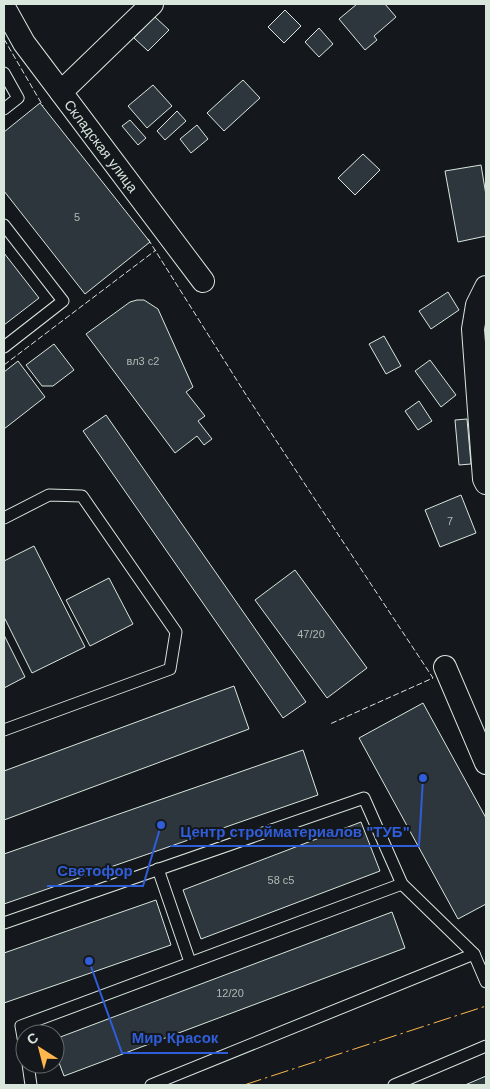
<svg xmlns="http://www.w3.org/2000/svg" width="490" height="1089" viewBox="0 0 490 1089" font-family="Arial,sans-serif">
  <rect width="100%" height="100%" fill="#14181c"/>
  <g fill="#2c363c" stroke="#d8e6dc">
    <polygon points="357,4 385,4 396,17 374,36 377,40 365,50 339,19"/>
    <polygon points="285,10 301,26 284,43 268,27"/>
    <polygon points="155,17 169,30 148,51 134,38"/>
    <polygon points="319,28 333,44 319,57 305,42"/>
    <polygon points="243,80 260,98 224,131 207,113"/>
    <polygon points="153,85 172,106 147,128 128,106"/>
    <polygon points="40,103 150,242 85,294 4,191 4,132"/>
    <polygon points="177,111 186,121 165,140 157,131"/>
    <polygon points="130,120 146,138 138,145 122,126"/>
    <polygon points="197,125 208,139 191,153 180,139"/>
    <polygon points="363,154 380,170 355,195 338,178"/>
    <polygon points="481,165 486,195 486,236 458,242 445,171"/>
    <polygon points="4,253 39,298 4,325"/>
    <polygon points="448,292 459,310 431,329 419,311"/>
    <polygon points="137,300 144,300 158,309 193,387 186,392 205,416 198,421 212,439 204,445 197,436 175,453 86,334 130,302"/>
    <polygon points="384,336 401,366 386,374 369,344"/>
    <polygon points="54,344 74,370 53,386 42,386 26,365"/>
    <polygon points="430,360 456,395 441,407 415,371"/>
    <polygon points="18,361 45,397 4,429 4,372"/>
    <polygon points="419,401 432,421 418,430 405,411"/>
    <polygon points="106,415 306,702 283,718 83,431"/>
    <polygon points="467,419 471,464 459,465 455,420"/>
    <polygon points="461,495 476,533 440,547 425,510"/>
    <polygon points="34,546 85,647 32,673 4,617 4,561"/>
    <polygon points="295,570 367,668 327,698 255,600"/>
    <polygon points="109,578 133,624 90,646 66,600"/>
    <polygon points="4,635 25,677 4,688"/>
    <polygon points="234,686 249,729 4,820 4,771"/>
    <polygon points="423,703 486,818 486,904 458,919 359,738"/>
    <polygon points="303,750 318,795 4,904 4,854"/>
    <polygon points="361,822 380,871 201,939 183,890"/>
    <polygon points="156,900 171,945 4,1003 4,953"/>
    <polygon points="392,912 405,948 64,1076 55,1052 55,1039"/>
    <polygon points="486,1076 486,1085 465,1085"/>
  </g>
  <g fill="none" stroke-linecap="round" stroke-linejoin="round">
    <g stroke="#d8e6dc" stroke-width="13">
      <g id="service">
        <polyline points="4,73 18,98 4,109"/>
        <polyline points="4,225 63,301 4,347"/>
        <polyline points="4,518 49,495 82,496 176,632 170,669 4,730"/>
        <polyline points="158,869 190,962"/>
        <polyline points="4,923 364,798 402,884 474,954 486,982"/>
        <polyline points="25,1049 21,1026 402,884"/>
        <polyline points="28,1064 31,1085"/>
        <polyline points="151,1085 474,954"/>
        <polyline points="394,1085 486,1046"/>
      </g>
    </g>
    <g stroke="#d8e6dc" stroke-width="24">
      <g id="minor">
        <polyline points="4,7 24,43 203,281"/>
        <polyline points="61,92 152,4"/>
        <polyline points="486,287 477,305 473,329 484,479 486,483"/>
        <polyline points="445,667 486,763"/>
      </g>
    </g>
    <use href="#service" stroke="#14181c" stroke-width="11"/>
    <use href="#minor" stroke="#14181c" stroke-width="22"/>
    <g stroke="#d8e6dc" stroke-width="1" stroke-dasharray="6 2.5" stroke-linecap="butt">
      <polyline points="4,39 43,106"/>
      <polyline points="148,239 248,398 433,678 330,724"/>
      <polyline points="4,365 156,250"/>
    </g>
    <polyline stroke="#ffb74d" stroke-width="1" stroke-dasharray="18 4 2.5 4" stroke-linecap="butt" points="244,1085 486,1006"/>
  </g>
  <g text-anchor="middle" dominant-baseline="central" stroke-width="4" stroke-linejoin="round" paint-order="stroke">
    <g font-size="11" fill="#adbab4">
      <text x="77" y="217">5</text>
      <text x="143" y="361">вл3 с2</text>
      <text x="450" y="521">7</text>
      <text x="311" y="634">47/20</text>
      <text x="281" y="880">58 с5</text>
      <text x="230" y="993">12/20</text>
    </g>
    <g font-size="14" fill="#d8e6dc" stroke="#14181c">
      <text transform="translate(101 146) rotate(53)">Складская улица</text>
    </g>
  </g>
  <path fill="none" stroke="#305dd8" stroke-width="2" d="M423 778L419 846H170M161 825L143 886H47M89 961L122 1053H228"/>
  <g fill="#305dd8" stroke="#14181c" stroke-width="2">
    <circle cx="423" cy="778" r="5"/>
    <circle cx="161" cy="825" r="5"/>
    <circle cx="89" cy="961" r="5"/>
  </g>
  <g font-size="15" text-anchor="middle" font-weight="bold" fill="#305dd8" stroke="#14181c" stroke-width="4" stroke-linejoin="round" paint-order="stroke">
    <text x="295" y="837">Центр стройматериалов "ТУБ"</text>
    <text x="95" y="876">Светофор</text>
    <text x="175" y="1043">Мир Красок</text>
  </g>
  <rect width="490" height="1089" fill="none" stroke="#d8e6dc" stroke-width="10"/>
  <g transform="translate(40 1049) rotate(324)"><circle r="24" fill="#14181c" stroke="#626a69"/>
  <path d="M0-4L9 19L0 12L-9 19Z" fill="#ffb74d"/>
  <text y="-8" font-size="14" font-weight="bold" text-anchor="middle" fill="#d8e6dc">С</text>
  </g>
</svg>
